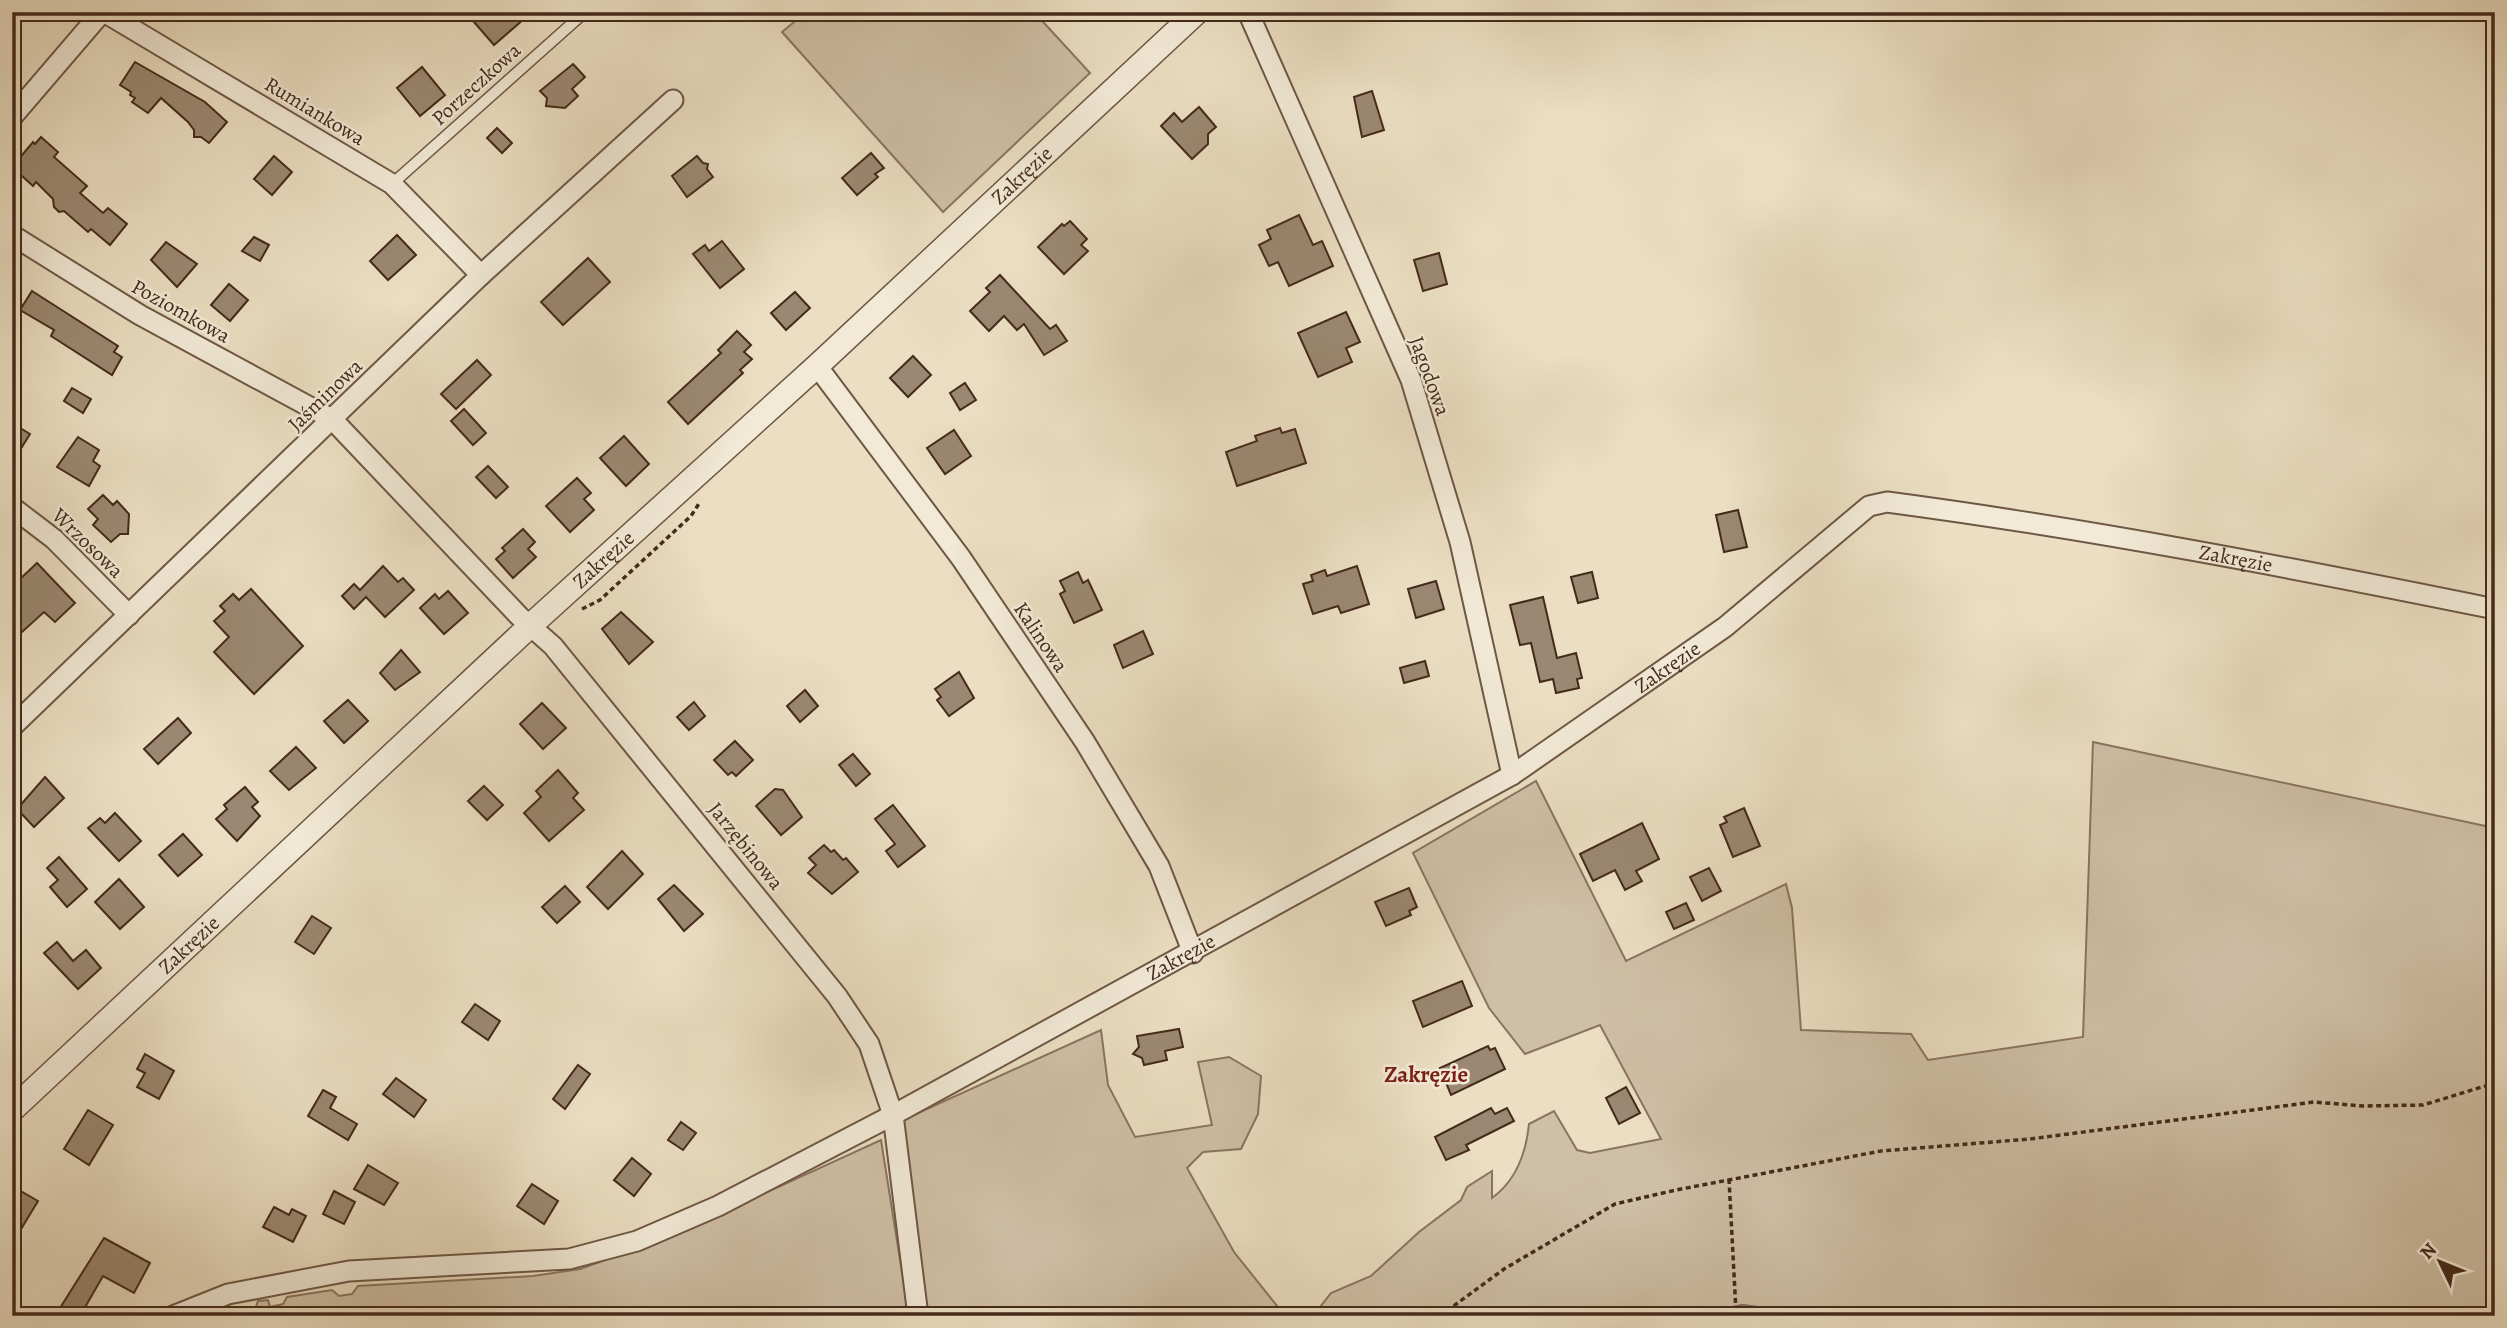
<svg xmlns="http://www.w3.org/2000/svg" width="2507" height="1328" viewBox="0 0 2507 1328" font-family="Alegreya,serif">
  <rect width="100%" height="100%" fill="#ebdec2"/>
  <filter id="stains"><feTurbulence type="fractalNoise" baseFrequency=".00286" numOctaves="4"/><feColorMatrix values="0 0 0 0 .2 0 0 0 0 .09 0 0 0 0 .02 0 0 0 .5 -.17"/></filter>
  <radialGradient id="worn" r=".72"><stop offset=".6" stop-color="#630" stop-opacity="0"/><stop offset="1" stop-color="#630" stop-opacity=".3"/></radialGradient>
  <g fill="#cfbfa6" stroke="#8a7460" stroke-width="2">
    <polygon points="806,12 1034,12 1090,73 943,212 782,32"/>
    <path d="M2093,742l402,86v488h-670l-83,-11 -50,11h-379l18,-23 40,-17 48,-44 42,-32 6,-13 25,-16v27c25,-18 34,-45 37,-74l25,-13 23,39 13,3 71,-14 -61,-114 -75,29 -36,-46 -76,-155 123,-72 90,180 160,-77 6,24 9,122 110,4 17,26 155,-23z"/>
    <polygon points="1101,1030 1108,1085 1135,1137 1212,1125 1198,1062 1229,1057 1261,1076 1258,1114 1241,1149 1203,1152 1187,1168 1234,1252 1285,1316 924,1316 896,1123"/>
    <polygon points="881,1140 909,1316 253,1316 258,1301 268,1300 270,1307 283,1304 287,1297 332,1290 339,1296 352,1294 358,1286 533,1276 580,1269 667,1238"/>
  </g>
  <polygon fill="#b2a189" stroke="#86715d" stroke-width="2" points="1742,1305 1825,1316 1692,1316"/>
  <g fill="#9b8872" stroke="#442a1b" stroke-width="2">
    <polygon points="485,12 532,12 494,45 474,22"/>
    <polygon points="135,62 205,102 227,122 209,143 201,137 194,137 194,130 188,122 161,98 148,113 132,102 135,98 130,95 131,92 120,85"/>
    <polygon points="573,64 585,77 572,89 578,96 565,108 546,106 547,98 540,91"/>
    <polygon points="422,67 445,95 420,116 397,88"/>
    <polygon points="1372,91 1384,130 1362,137 1354,97"/>
    <polygon points="1199,107 1216,127 1208,134 1208,144 1192,159 1161,126 1174,113 1182,122"/>
    <polygon points="497,128 512,143 502,153 487,138"/>
    <polygon points="41,137 58,152 54,157 87,186 80,193 103,213 108,208 127,224 110,245 91,229 88,232 64,211 59,212 54,207 53,199 36,182 33,186 12,167 33,142 35,144"/>
    <polygon points="871,153 884,168 875,174 878,177 857,195 842,178"/>
    <polygon points="274,156 292,172 272,195 254,179"/>
    <polygon points="697,156 703,163 708,164 707,169 713,177 687,197 672,176"/>
    <polygon points="1299,215 1313,245 1322,241 1333,266 1289,286 1278,262 1269,266 1259,245 1271,239 1267,230"/>
    <polygon points="1070,221 1087,239 1081,245 1088,251 1064,274 1038,247 1062,224 1064,226"/>
    <polygon points="397,235 416,255 388,280 370,261"/>
    <polygon points="254,237 269,245 260,261 242,251"/>
    <polygon points="722,241 744,269 720,288 693,254 705,245 709,251"/>
    <polygon points="166,242 197,264 177,287 151,260"/>
    <polygon points="1439,253 1447,284 1423,291 1414,260"/>
    <polygon points="588,258 610,282 563,325 541,302"/>
    <polygon points="1000,275 1050,329 1056,325 1067,341 1044,355 1024,324 1017,330 1004,316 989,331 970,311 990,292 986,288"/>
    <polygon points="229,284 248,300 230,321 211,305"/>
    <polygon points="32,291 118,346 114,352 122,357 112,375 51,336 54,330 20,310"/>
    <polygon points="795,292 810,308 786,330 771,313"/>
    <polygon points="1346,312 1360,342 1346,348 1352,362 1318,377 1298,333"/>
    <polygon points="737,331 751,345 744,352 752,359 740,370 743,373 688,424 668,402 721,353 718,350"/>
    <polygon points="913,356 931,375 908,397 890,378"/>
    <polygon points="477,360 491,375 456,409 441,394"/>
    <polygon points="965,383 976,400 960,410 950,393"/>
    <polygon points="72,388 91,399 83,413 64,401"/>
    <polygon points="464,409 486,433 473,445 451,421"/>
    <polygon points="12,423 30,434 12,463"/>
    <polygon points="1280,428 1282,433 1295,429 1306,463 1237,486 1226,452 1257,441 1255,436"/>
    <polygon points="954,430 971,456 945,474 927,448"/>
    <polygon points="624,436 649,464 626,486 600,458"/>
    <polygon points="78,437 99,450 93,461 100,466 89,486 57,467"/>
    <polygon points="488,466 508,487 496,498 476,477"/>
    <polygon points="577,478 591,493 584,499 594,510 570,532 546,506"/>
    <polygon points="103,495 113,505 117,501 129,514 128,534 120,534 111,542 93,525 98,519 88,509"/>
    <polygon points="1738,510 1747,547 1724,552 1716,515"/>
    <polygon points="523,529 535,542 528,549 536,557 513,578 496,559 505,551 502,548"/>
    <polygon points="37,563 75,603 55,622 44,612 12,641 12,595 21,586 18,581"/>
    <polygon points="383,566 398,582 403,578 414,590 385,617 366,597 354,609 342,596 354,584 360,590"/>
    <polygon points="1357,566 1369,604 1341,613 1338,606 1313,614 1303,584 1313,581 1311,575 1325,570 1327,576"/>
    <polygon points="1078,572 1083,583 1088,580 1102,610 1074,623 1060,594 1065,591 1060,581"/>
    <polygon points="1592,572 1598,598 1578,603 1571,577"/>
    <polygon points="1436,581 1444,609 1416,618 1408,589"/>
    <polygon points="251,589 303,646 254,694 214,652 229,637 214,621 225,611 220,606 233,594 239,600"/>
    <polygon points="448,591 468,613 444,634 420,608 435,594 439,599"/>
    <polygon points="1543,597 1557,658 1576,653 1582,678 1577,679 1579,688 1556,693 1553,679 1540,682 1531,643 1520,645 1510,605"/>
    <polygon points="621,612 653,642 629,664 602,629"/>
    <polygon points="1143,631 1153,654 1123,668 1114,645"/>
    <polygon points="401,650 420,672 395,690 380,673"/>
    <polygon points="1425,661 1429,676 1404,683 1400,668"/>
    <polygon points="959,672 974,698 949,716 937,700 941,697 935,689"/>
    <polygon points="805,690 818,706 800,722 787,706"/>
    <polygon points="348,700 368,721 344,743 324,721"/>
    <polygon points="694,702 705,716 689,730 677,717"/>
    <polygon points="542,703 566,728 543,749 520,724"/>
    <polygon points="178,718 191,733 158,764 144,749"/>
    <polygon points="735,741 753,760 736,776 732,772 728,775 714,760"/>
    <polygon points="296,747 316,768 289,790 270,771"/>
    <polygon points="853,754 870,774 856,786 839,765"/>
    <polygon points="558,770 578,793 573,798 584,810 549,841 524,813 541,797 536,791"/>
    <polygon points="45,777 64,798 34,827 17,809"/>
    <polygon points="484,786 503,805 487,820 468,801"/>
    <polygon points="245,787 258,802 252,807 260,816 237,841 216,819 227,809 224,805"/>
    <polygon points="775,789 783,790 802,817 781,835 756,806"/>
    <polygon points="893,805 925,846 898,867 886,851 895,844 875,819"/>
    <polygon points="1744,808 1760,846 1733,857 1720,825 1727,822 1724,817"/>
    <polygon points="115,813 141,841 119,861 88,828 100,818 105,823"/>
    <polygon points="1642,823 1659,859 1636,871 1642,881 1625,890 1615,870 1593,881 1580,854"/>
    <polygon points="183,834 202,855 178,876 159,855"/>
    <polygon points="824,845 831,852 834,850 843,860 846,858 858,872 832,894 808,873 816,865 809,858"/>
    <polygon points="622,851 643,874 608,909 587,887"/>
    <polygon points="59,857 87,889 67,907 50,887 58,880 47,868"/>
    <polygon points="1709,868 1721,891 1702,901 1690,877"/>
    <polygon points="119,879 144,907 120,929 95,902"/>
    <polygon points="674,885 703,914 684,931 658,899"/>
    <polygon points="565,886 580,902 557,923 542,907"/>
    <polygon points="1409,888 1417,907 1409,911 1411,915 1386,926 1375,902"/>
    <polygon points="1686,903 1694,920 1674,929 1666,912"/>
    <polygon points="312,916 331,928 314,954 295,942"/>
    <polygon points="57,942 73,961 86,950 101,968 78,989 44,953"/>
    <polygon points="1462,981 1472,1006 1423,1027 1413,1001"/>
    <polygon points="475,1004 500,1021 488,1040 462,1022"/>
    <polygon points="1179,1029 1183,1047 1165,1051 1167,1060 1144,1065 1142,1058 1133,1054 1139,1047 1137,1036"/>
    <polygon points="1488,1046 1490,1050 1495,1048 1505,1069 1451,1095 1440,1068"/>
    <polygon points="145,1054 174,1071 159,1099 137,1087 145,1073 137,1069"/>
    <polygon points="578,1065 590,1074 565,1109 553,1099"/>
    <polygon points="396,1078 426,1100 414,1117 383,1094"/>
    <polygon points="1626,1087 1640,1113 1619,1124 1606,1098"/>
    <polygon points="323,1090 336,1097 330,1108 357,1124 348,1140 308,1116"/>
    <polygon points="1491,1108 1495,1114 1507,1108 1514,1121 1466,1145 1469,1150 1446,1160 1435,1137"/>
    <polygon points="88,1110 113,1125 89,1165 64,1149"/>
    <polygon points="681,1122 696,1133 683,1150 668,1140"/>
    <polygon points="632,1158 651,1174 634,1196 614,1180"/>
    <polygon points="368,1165 398,1183 384,1205 354,1189"/>
    <polygon points="532,1184 558,1201 544,1224 517,1206"/>
    <polygon points="12,1186 38,1201 12,1244"/>
    <polygon points="334,1191 355,1202 344,1224 323,1214"/>
    <polygon points="274,1207 289,1215 292,1209 306,1216 293,1242 263,1227"/>
    <polygon points="104,1238 150,1263 134,1293 103,1276 80,1316 55,1316"/>
  </g>
  <g fill="none" stroke-linecap="round" stroke-linejoin="round">
    <g stroke="#6e5745" stroke-width="13">
      <polyline id="service" points="392,184 585,12"/>
    </g>
    <g stroke="#6e5745" stroke-width="23">
      <g id="minor">
        <polyline points="104,12 392,184 481,275"/>
        <polyline points="1248,12 1411,380 1460,542 1512,775"/>
        <polyline points="12,117 102,12"/>
        <polyline points="12,235 140,315 332,419 519,616 553,646 837,996 869,1044 893,1115 918,1316"/>
        <polyline points="817,366 961,558 1085,742 1159,866 1193,953"/>
        <polyline points="12,507 54,539 129,615"/>
        <polyline points="12,727 481,275 673,100"/>
        <path id="s1" d="M173,1316l55,-22 121,-23 220,-12 68,-18 81,-35 175,-91 619,-340 213,-148 144,-121 18,-4c204,27 406,66 608,107"/>
      </g>
    </g>
    <g stroke="#6e5745" stroke-width="26">
      <g id="tertiary">
        <path id="s2" d="M12,1110l519,-485 286,-259 380,-354"/>
      </g>
    </g>
    <g stroke="#442a1b" stroke-width="3.5" stroke-dasharray="5 3.5" stroke-linecap="butt">
      <polyline points="582,609 600,600 691,516 700,502"/>
      <polyline points="1729,1179 1736,1312"/>
      <polyline points="1440,1316 1504,1269 1615,1204 1676,1190 1881,1151 2030,1139 2314,1102 2363,1106 2423,1105 2495,1083"/>
    </g>
    <use href="#service" stroke="#f2ead7" stroke-width="10"/>
    <use href="#minor" stroke="#f2ead7" stroke-width="19"/>
    <use href="#tertiary" stroke="#f2ead7" stroke-width="23"/>
  </g>
  <g text-anchor="middle" dominant-baseline="central" stroke-width="5" stroke-linejoin="round" paint-order="stroke">
    <g font-size="21" fill="#442a1b" stroke="#f2ead7">
      <text transform="translate(476 84) rotate(-42)">Porzeczkowa</text>
      <text transform="translate(315 111) rotate(31)">Rumiankowa</text>
      <text stroke="none"><textPath href="#s2" startOffset="1376">Zakręzie</textPath></text>
      <text transform="translate(181 311) rotate(29)">Poziomkowa</text>
      <text transform="translate(1430 376) rotate(70)">Jagodowa</text>
      <text transform="translate(325 395) rotate(-44)">Jaśminowa</text>
      <text transform="translate(88 543) rotate(44)">Wrzosowa</text>
      <text stroke="none"><textPath href="#s1" startOffset="2284">Zakręzie</textPath></text>
      <text stroke="none"><textPath href="#s2" startOffset="808">Zakręzie</textPath></text>
      <text transform="translate(1041 637) rotate(56)">Kalinowa</text>
      <text stroke="none"><textPath href="#s1" startOffset="1654">Zakręzie</textPath></text>
      <text transform="translate(746 846) rotate(51)">Jarzębinowa</text>
      <text stroke="none"><textPath href="#s2" startOffset="242">Zakręzie</textPath></text>
      <text stroke="none"><textPath href="#s1" startOffset="1087">Zakręzie</textPath></text>
    </g>
    <g font-size="23" font-weight="bold" fill="#7a1f14" stroke="#f2ead7">
      <text x="1426" y="1074">Zakręzie</text>
    </g>
  </g>
  <rect width="2507" height="1328" fill="none" stroke="#ebdec2" stroke-width="42"/>
  <rect x="14" y="14" width="2479" height="1300" fill="none" stroke="#442a1b" stroke-width="3.5"/>
  <rect x="21" y="21" width="2465" height="1286" fill="none" stroke="#442a1b" stroke-width="2"/>
  <g transform="translate(2440 1262) rotate(313)" stroke="#f2ead7" stroke-width="5" paint-order="stroke">
  <path d="M0-5L12 26L0 18L-12 26Z" fill="#442a1b"/>
  <text y="-10" font-size="19" font-weight="bold" text-anchor="middle" fill="#442a1b">N</text>
  </g>
  <rect width="100%" height="100%" filter="url(#stains)"/>
  <rect width="100%" height="100%" fill="url(#worn)"/>
</svg>
